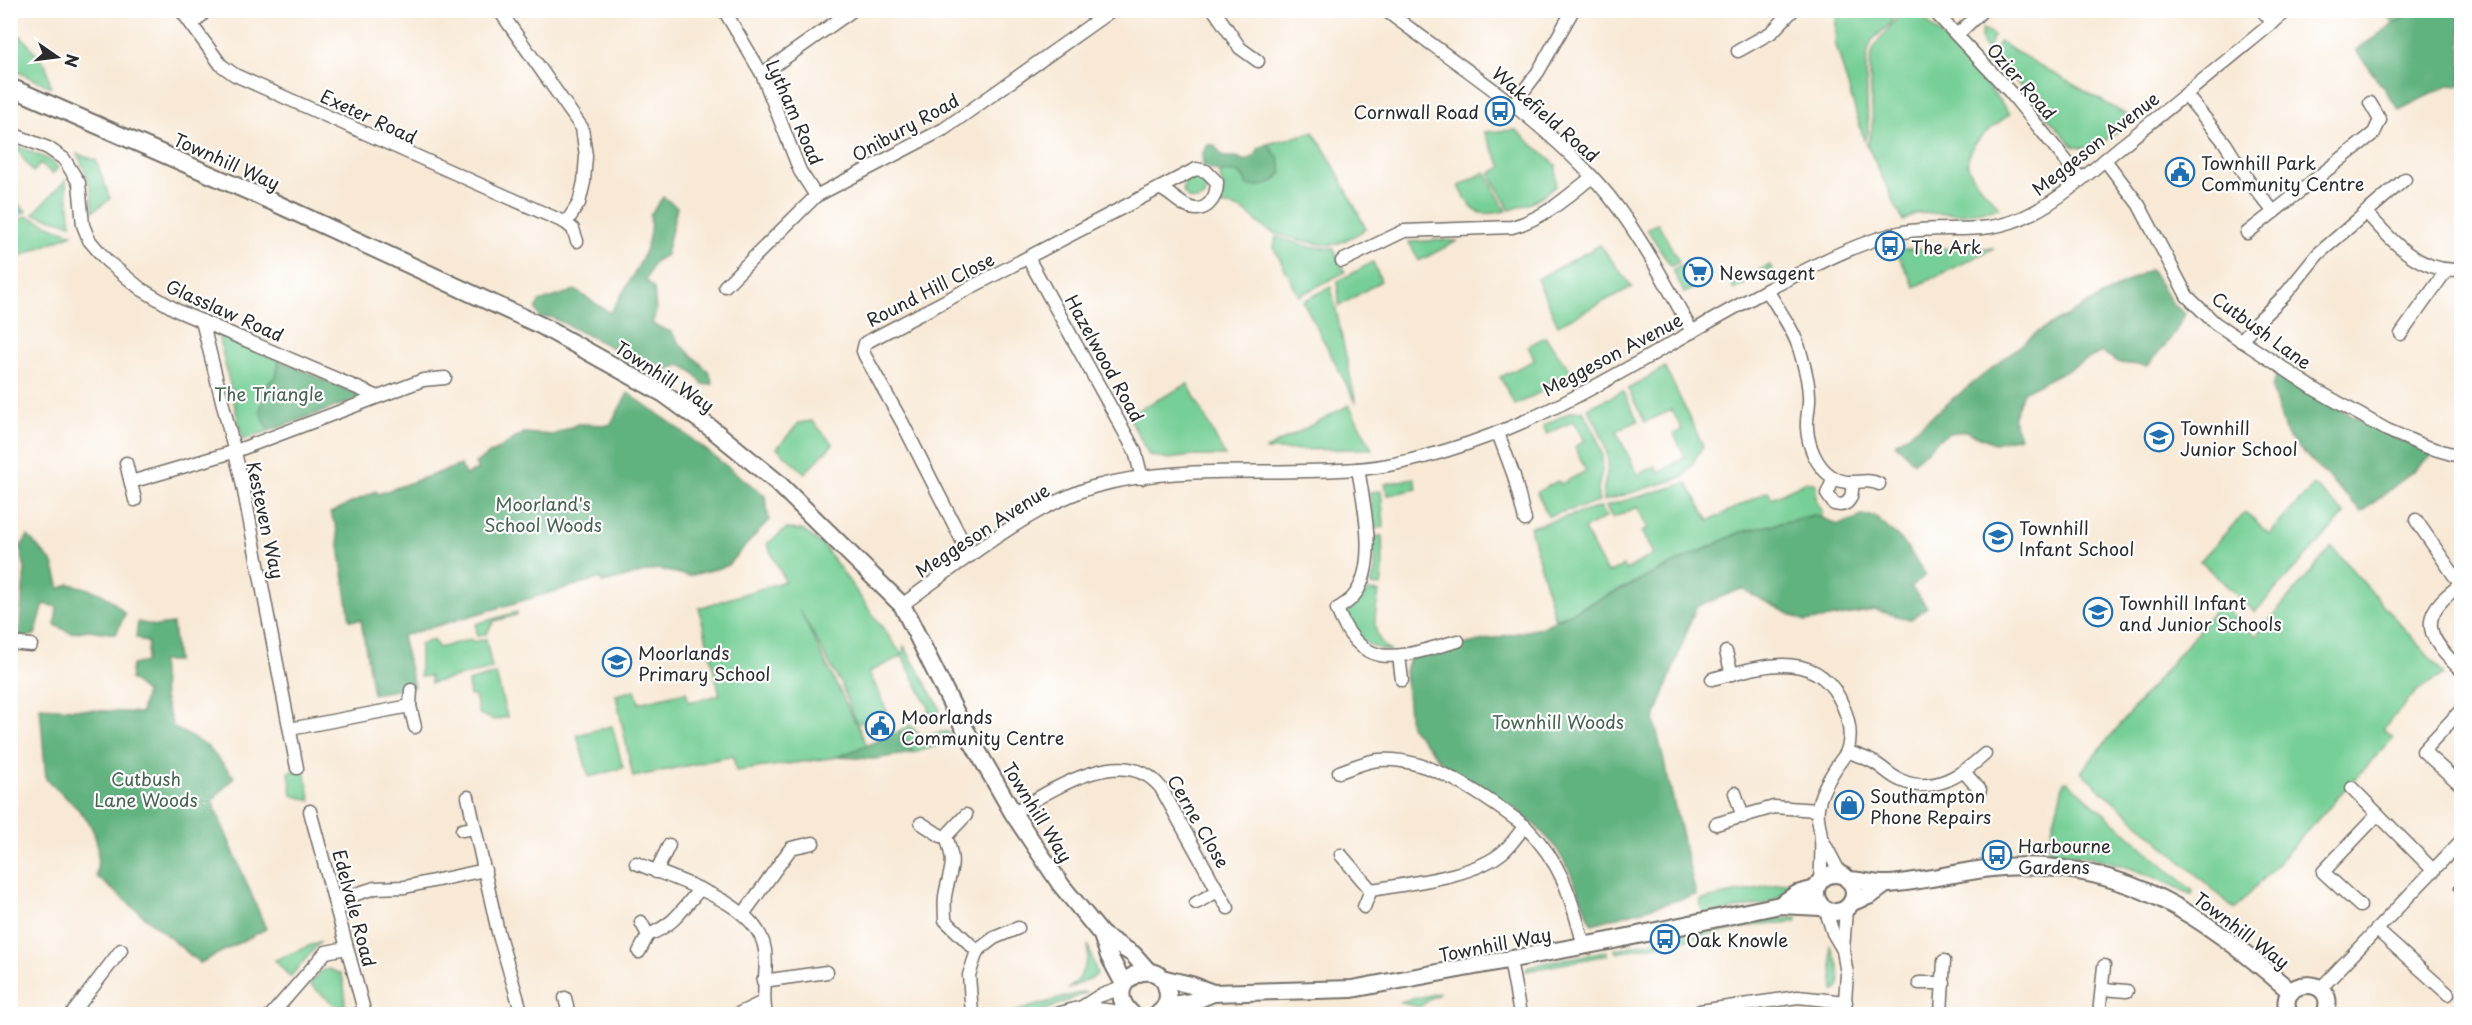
<svg xmlns="http://www.w3.org/2000/svg" width="2472" height="1025" viewBox="0 0 2472 1025" font-family="'Playpen Sans',sans-serif">
  <rect width="100%" height="100%" fill="#fff"/>
  <filter id="ink" filterUnits="userSpaceOnUse"><feTurbulence type="fractalNoise" baseFrequency=".0167" numOctaves="2"/><feDisplacementMap in="SourceGraphic" scale="12" xChannelSelector="R" yChannelSelector="G"/><feConvolveMatrix kernelMatrix="1 2 1 2 8 2 1 2 1" color-interpolation-filters="sRGB"/></filter>
  <filter id="wash" filterUnits="userSpaceOnUse"><feTurbulence type="fractalNoise" baseFrequency=".008" numOctaves="4" result="noise"/><feDisplacementMap in="SourceGraphic" scale="24" xChannelSelector="R" yChannelSelector="G"/><feGaussianBlur stdDeviation="1.35" result="paint"/><feColorMatrix in="noise" values="0 0 0 0 0 0 0 0 0 0 0 0 0 0 0 0 0 1.4 0 .05"/><feComposite in="paint" operator="in"/></filter>
  <g filter="url(#wash)">
    <rect width="100%" height="100%" fill="#f8e9d6"/>
    <g fill="#76cf96" stroke="#507d60" stroke-width="1.5" fill-rule="evenodd">
      <polygon points="1837,11 1896,11 1890,24 1872,40 1868,51 1866,66 1868,133 1864,140 1835,42"/>
      <path d="M1900,11h17l59,61 34,42c-15,12 -52,33 -40,57 6,13 21,26 30,37l-39,6 -44,-1 -14,8 -37,-78c13,-11 2,-59 4,-77 2,-30 19,-30 30,-55z"/>
      <polygon points="2383,11 2414,11 2394,24"/>
      <path d="M1982,29l12,7 -7,14c-7,-6 -7,-13 -5,-21z"/>
      <polygon points="21,36 46,65 51,87 11,69 11,49"/>
      <polygon points="1999,42 2118,110 2135,119 2093,149 2074,147 1992,54"/>
      <polygon points="1516,130 1556,165 1556,186 1531,203 1510,210 1489,174 1502,167 1484,132"/>
      <path d="M1313,132c21,30 36,64 53,97 -9,5 -20,12 -30,15 -13,3 -62,-8 -73,-17 -18,-16 -19,-20 -44,-22l5,-14 -5,-19 20,1 5,5 35,-19 -11,-15z"/>
      <polygon points="13,144 52,161 58,168 52,174 41,163 33,172"/>
      <path d="M77,154l19,6 14,39 -17,12c0,-22 -6,-37 -16,-57z"/>
      <path d="M1485,172l21,39c-31,6 -33,2 -47,-25z"/>
      <circle cx="1195" cy="188" r="12"/>
      <polygon points="66,180 71,224 33,214"/>
      <polygon points="11,197 26,211 11,219 10,219"/>
      <polygon points="27,216 72,234 11,260 11,223"/>
      <polygon points="1658,223 1679,262 1671,266 1647,229"/>
      <polygon points="1276,237 1311,247 1333,248 1345,272 1299,296 1274,248"/>
      <polygon points="1442,240 1457,241 1419,261 1409,242"/>
      <polygon points="1600,245 1632,287 1558,325 1537,279"/>
      <polygon points="1994,248 1915,287 1896,251 1905,249"/>
      <polygon points="1373,262 1381,281 1339,306 1338,281"/>
      <polygon points="1770,265 1772,270 1734,290 1731,284"/>
      <polygon points="1681,266 1693,289 1684,293 1673,270"/>
      <polygon points="1331,287 1356,403 1303,301"/>
      <polygon points="218,334 358,395 357,399 243,440"/>
      <polygon points="1545,337 1574,375 1515,405 1500,377 1535,360 1528,346"/>
      <path d="M1665,367l38,79 -19,31 -81,24c-1,-14 5,-25 5,-38 -1,-20 -11,-38 -20,-55l35,-17 15,30 -22,10 22,44 17,-9 4,7 26,-16 -11,-23 8,-4 -10,-20 -27,12 -17,-33z"/>
      <polygon points="1188,384 1225,456 1191,456 1168,459 1149,455 1128,415"/>
      <polygon points="1349,405 1372,449 1265,450"/>
      <path d="M1583,410c9,18 22,38 19,59 -1,12 -7,22 -3,33l-51,14 -11,-24 21,-11 3,3 25,-13 -11,-24 10,-6 -11,-20 -27,13 -4,-8 27,-14z"/>
      <polygon points="812,421 833,444 805,473 777,448 799,423"/>
      <polygon points="1414,478 1417,489 1388,495 1385,484"/>
      <polygon points="1807,481 1816,484 1816,500 1822,511 1822,518 1814,515 1741,532 1555,620 1530,527 1601,507 1606,517 1584,529 1607,573 1623,566 1626,570 1654,554 1642,531 1648,528 1638,507 1612,518 1606,506 1687,483 1709,521 1768,491 1772,498"/>
      <polygon points="2314,485 2345,514 2255,612 2200,561 2245,512 2269,534"/>
      <polygon points="1381,491 1384,527 1373,528 1370,492"/>
      <path d="M786,529l16,1 21,15 79,110 2,-9 36,62 -4,12 -5,2 -10,-4 9,-8 -28,-54 -33,16 18,39 -30,13 10,22 -29,11 -102,14 -3,-15 -100,21 -17,-82 19,-5 4,13 47,-11 3,10 31,-7 -21,-87 86,-27 -18,-37zM799,609l42,75 15,38h-1z"/>
      <polygon points="1374,536 1382,536 1383,571 1381,586 1371,585 1375,571"/>
      <polygon points="2332,547 2444,674 2417,691 2383,729 2393,738 2235,909 2081,772 2220,604 2256,636"/>
      <path d="M1368,591l11,1c-4,22 -10,44 11,59 -19,-2 -45,-17 -42,-39z"/>
      <polygon points="517,612 517,615 494,621 486,634 477,636 476,624"/>
      <polygon points="471,639 473,642 486,639 492,669 431,683 430,676 420,677 420,644 433,640 439,648"/>
      <polygon points="496,674 507,717 494,720 479,714 475,696 470,696 468,682"/>
      <path d="M910,725c18,21 20,5 38,7l3,4 -5,7 -33,10 -12,-22z"/>
      <polygon points="612,726 623,768 589,777 577,735"/>
      <polygon points="304,770 311,801 292,795 289,772"/>
      <path d="M2067,781l126,110 -1,4c-31,-16 -63,-29 -97,-37 -15,-4 -32,-2 -46,-7l-1,-6 16,-63z"/>
      <polygon points="1789,882 1791,892 1765,904 1703,915 1700,900"/>
      <polygon points="1797,918 1796,922 1762,924 1677,941 1676,935 1762,919"/>
      <polygon points="1557,939 1558,944 1482,960 1481,954"/>
      <polygon points="1661,940 1662,944 1616,953 1615,949"/>
      <polygon points="321,941 290,977 275,960"/>
      <path d="M1830,944c6,13 13,31 8,45l-4,2z"/>
      <polygon points="1088,945 1097,974 1094,977 1068,989 1079,979 1088,958"/>
      <polygon points="1607,951 1607,955 1526,971 1528,966"/>
      <path d="M329,969l12,5c6,12 2,27 5,40l-37,-30 12,-13z"/>
      <polygon points="1082,992 1086,993 1036,1014 1018,1014 1017,1011"/>
      <polygon points="1440,993 1419,1007 1399,1002"/>
    </g>
    <g fill="#60b27f" stroke="#466e55" stroke-width="1.5">
      <polygon points="2414,10 2461,11 2461,86 2449,85 2399,110 2356,50"/>
      <path d="M1268,144l11,15 3,13c-9,14 -19,15 -35,14l-3,-8 -5,-5 -20,-1 -16,-6 -1,-12 6,-9h6l9,12h14l8,4 11,-6 2,-6z"/>
      <path d="M663,197l14,10 -11,48 -12,7 -8,18 8,9 2,22 -4,13 19,8 10,13 28,27 4,12 -10,1 -10,-13 -12,-7 -15,5 -13,-2 -102,-51 -11,1 -4,-9 3,-7 36,-12 35,23c17,-28 45,-64 40,-98z"/>
      <polygon points="2150,269 2173,304 2185,314 2174,334 2148,366 2120,363 2102,352 2023,392 2013,419 2020,437 1994,443 1966,431 1949,433 1937,441 1914,462 1895,443 1913,431 2036,333"/>
      <polygon points="279,360 358,395 357,399 269,431 260,411 268,384 276,376"/>
      <path d="M2277,372c50,32 101,59 156,83l-71,57 -72,-73 -6,-11 -12,-40z"/>
      <polygon points="628,393 671,423 765,496 769,520 727,566 689,576 657,569 602,583 601,578 402,636 414,687 373,694 361,620 350,620 336,526 330,513 376,491 378,494 461,465 465,475 478,470 475,463 524,433 553,435 578,424 610,425"/>
      <polygon points="1815,515 1839,525 1862,516 1874,516 1903,542 1926,575 1911,587 1927,607 1910,620 1875,610 1805,622 1741,589 1696,607 1654,720 1696,895 1592,924 1570,872 1555,846 1536,826 1512,806 1442,763 1410,726 1405,671 1412,656 1540,628 1741,532"/>
      <path d="M28,536l25,27 7,26 9,-5c25,5 40,10 56,30l-9,20 -27,-4 -18,3 -16,-8 2,-18 -13,-3 -9,31 -12,3 -4,-4 6,-66 -5,-20z"/>
      <path d="M138,622l18,4 17,-2 4,37h-16l3,37 9,29 34,19 27,31 -22,24 54,128 -66,34 -104,-87c9,-53 -16,-64 -50,-97l-6,-72 101,6 5,-21 -16,-13 2,-14 14,-3 2,-19 -12,-6z"/>
      <polygon points="901,731 913,753 874,759 838,757"/>
    </g>
  </g>
  <g filter="url(#ink)">
    <g fill="none" stroke-linecap="round" stroke-linejoin="round">
      <g stroke="#736e67" stroke-width="15">
        <g id="minor">
          <polyline points="181,10 221,65 235,75 566,223 573,229 577,241"/>
          <polyline points="499,10 582,128 586,156 584,182 579,203 566,223"/>
          <polyline points="724,10 762,74 800,171 816,196"/>
          <polyline points="1214,10 1240,48 1258,61"/>
          <path d="M1385,10c77,58 162,111 224,186 31,39 59,91 83,136"/>
          <polyline points="1933,10 2010,92 2081,179"/>
          <polyline points="2262,10 2273,23"/>
          <polyline points="192,25 207,10"/>
          <polyline points="1957,35 1983,10"/>
          <polyline points="1738,51 1772,32 1793,10"/>
          <polyline points="762,74 853,10"/>
          <polyline points="2186,95 2225,143 2248,180 2274,212"/>
          <polyline points="1513,105 1538,72 1573,10"/>
          <polyline points="10,133 48,148 64,159 79,183 83,225 89,240 107,261 141,289 178,311 376,396"/>
          <polyline points="2105,160 2139,205 2187,296 2215,323 2316,390 2387,430 2424,446 2462,457"/>
          <path d="M2366,212c25,28 54,63 96,57"/>
          <polyline points="2247,233 2374,133 2380,120 2370,103"/>
          <polyline points="1028,258 1135,451 1142,478"/>
          <path d="M1342,261l62,-30 108,-4c33,-9 55,-30 80,-50"/>
          <polyline points="725,286 816,196 944,129 1112,10"/>
          <path d="M1767,290c11,19 27,40 33,61 4,15 9,29 9,45 1,10 -3,21 -2,32 1,17 9,38 24,48 19,13 32,0 48,8"/>
          <polyline points="202,321 242,481 297,768"/>
          <polyline points="2401,334 2446,271"/>
          <polyline points="2241,341 2254,325 2284,296 2318,254 2405,179"/>
          <polyline points="1498,433 1514,476 1525,520"/>
          <polyline points="126,463 135,500"/>
          <path d="M1358,469c6,36 21,100 -6,129 -4,4 -10,8 -15,11 26,68 66,46 121,32"/>
          <path d="M1834,478l-7,16 7,10c15,4 19,-7 18,-20"/>
          <polyline points="131,482 233,452 423,380 445,378"/>
          <polyline points="2416,520 2460,584"/>
          <path d="M970,556l-68,-134 -37,-66 -2,-5 2,-8 331,-174 10,2 11,11c0,17 -12,34 -31,24 -9,-5 -15,-12 -25,-17"/>
          <path d="M2462,584c-47,32 -36,53 0,87"/>
          <path d="M902,605c53,-39 129,-99 191,-118 85,-24 177,-11 264,-18 30,-2 62,-10 91,-19 114,-34 214,-105 319,-160 41,-21 91,-49 136,-58 46,-8 83,6 129,-19 32,-16 60,-43 87,-65 57,-45 113,-92 169,-138"/>
          <polyline points="10,643 31,645"/>
          <polyline points="1726,652 1732,674"/>
          <polyline points="1399,656 1402,680"/>
          <path d="M1712,679c47,-12 106,-34 131,27 6,14 9,31 4,45 -2,5 -7,10 -10,15 -8,13 -17,27 -19,42 -2,11 3,20 3,31 1,14 0,28 -1,41"/>
          <polyline points="411,690 410,706 415,727"/>
          <polyline points="2462,709 2423,751 2462,786"/>
          <polyline points="290,729 410,706"/>
          <path d="M1847,751c8,4 18,6 26,11 10,5 17,14 27,18 33,15 62,-5 85,-26"/>
          <path d="M1339,772c12,-4 27,-11 40,-12 51,-4 107,37 146,66"/>
          <polyline points="1964,772 1980,790"/>
          <polyline points="2352,788 2434,871"/>
          <polyline points="1735,793 1743,817"/>
          <polyline points="468,797 498,932 522,1014"/>
          <polyline points="310,811 365,1014"/>
          <path d="M1013,813c38,-23 112,-72 148,-25l57,103 -22,12"/>
          <polyline points="921,823 941,836 946,836"/>
          <polyline points="1716,824 1774,807 1817,810"/>
          <polyline points="462,830 475,828"/>
          <path d="M946,836c11,32 4,31 -1,60 -1,8 0,17 0,24l32,31 -8,24 3,39"/>
          <polyline points="946,836 966,815"/>
          <polyline points="1822,839 1841,875"/>
          <polyline points="1341,855 1371,890"/>
          <path d="M636,863c39,17 122,39 129,87 3,22 -4,43 1,64"/>
          <polyline points="656,872 669,845"/>
          <polyline points="2461,888 2462,888"/>
          <polyline points="1218,891 1228,908"/>
          <polyline points="334,901 375,888 405,887 485,870"/>
          <polyline points="2360,906 2323,872 2378,814"/>
          <path d="M1364,907l7,-17c38,-7 104,-13 133,-39 8,-7 14,-17 21,-25 38,39 45,68 59,120"/>
          <polyline points="1826,911 1833,933 1843,950"/>
          <polyline points="744,913 791,848 813,843"/>
          <polyline points="641,922 648,935"/>
          <polyline points="2377,930 2448,994"/>
          <polyline points="977,951 994,938 1018,928"/>
          <path d="M639,952l9,-17c27,-11 33,-24 51,-45"/>
          <polyline points="1510,960 1520,1014"/>
          <polyline points="763,981 827,972"/>
          <polyline points="1919,983 1944,983"/>
          <polyline points="2102,989 2127,991"/>
          <polyline points="2320,989 2462,840"/>
          <polyline points="565,998 569,1014"/>
          <polyline points="1082,1007 1129,1013"/>
          <polyline points="1700,1011 1798,997 1846,1002"/>
          <polyline points="72,1014 121,950"/>
          <polyline points="272,1014 326,952 346,948"/>
          <polyline points="738,1014 763,1002"/>
          <polyline points="1057,1014 1082,1007 1099,996 1122,988"/>
          <polyline points="1844,1014 1847,974 1843,950 1846,909"/>
          <polyline points="1941,1014 1944,961"/>
          <polyline points="2099,1014 2104,966"/>
        </g>
      </g>
      <g stroke="#736e67" stroke-width="20">
        <g id="tertiary">
          <polyline points="10,87 273,202 542,326 664,394 712,429 777,482 902,605 958,717 1013,813 1061,885 1102,935 1109,956 1124,984"/>
          <circle cx="1835" cy="893" r="19"/>
          <path d="M1848,880c13,0 28,5 41,4 38,-3 75,-14 113,-17 122,-8 202,49 289,125"/>
          <polyline points="1852,902 1871,895 1886,884"/>
          <polyline points="1780,905 1797,894 1816,889"/>
          <polyline points="1102,935 1133,954 1149,972"/>
          <polyline points="1161,978 1191,985 1213,993"/>
          <polyline points="1166,1006 1191,1002 1213,993 1352,989 1609,941 1780,905 1821,907"/>
          <path d="M1132,1014c-35,-31 27,-63 35,-25 3,11 -1,19 -9,25"/>
          <path d="M2289,1014c-16,-38 52,-39 36,0"/>
        </g>
      </g>
      <use href="#minor" stroke="#fff" stroke-width="12"/>
      <use href="#tertiary" stroke="#fff" stroke-width="16"/>
    </g>
  </g>
  <defs>
    <g id="bus-ring" transform="scale(1.5)"><circle r="9.5" fill="#fff" stroke="#1f6fb2" stroke-width="1.5"/><path d="M-5-6H5V4H4V6H2V4H-2V6H-4V4H-5ZM-3.5-4V0h7V-4ZM-3.5 1.2v1.5H-2V1.2ZM2 1.2v1.5H3.5V1.2Z" fill="#1f6fb2"/></g>
    <g id="civic-ring" transform="scale(1.5)"><circle r="9.5" fill="#fff" stroke="#1f6fb2" stroke-width="1.5"/><path d="M-.6-6.5H3V-4.5H.6V-3L4-1V1h2V6H-6V1h2V-1L-.6-3ZM-1.2 2.5V6h2.4V2.5Z" fill="#1f6fb2"/></g>
    <g id="supermarket-ring" transform="scale(1.5)"><circle r="9.5" fill="#fff" stroke="#1f6fb2" stroke-width="1.5"/><path d="M-6-5.5h2.5l.6 2H6L4.5 2H-2.5L-4.4-4H-6ZM-1.5 3.2a1.3 1.3 0 1 0 .1 0ZM3 3.2a1.3 1.3 0 1 0 .1 0Z" fill="#1f6fb2"/></g>
    <g id="school-ring" transform="scale(1.5)"><circle r="9.5" fill="#fff" stroke="#1f6fb2" stroke-width="1.5"/><path d="M0-5L7-2L0 1L-7-2ZM-4 1L0 2.5L4 1V4Q0 6-4 4Z" fill="#1f6fb2"/></g>
    <g id="shop-ring" transform="scale(1.5)"><circle r="9.5" fill="#fff" stroke="#1f6fb2" stroke-width="1.5"/><path d="M-5-2.5h2.3a2.7 3.5 0 0 1 5.4 0H5L5.5 6h-11ZM-1.5-2.5h3a1.5 2.3 0 0 0-3 0Z" fill="#1f6fb2"/></g>
  </defs>
  <g fill-rule="evenodd">
    <use href="#bus-ring" x="1500" y="111"/>
    <use href="#civic-ring" x="2180" y="172"/>
    <use href="#bus-ring" x="1890" y="246"/>
    <use href="#supermarket-ring" x="1698" y="272"/>
    <use href="#school-ring" x="2159" y="437"/>
    <use href="#school-ring" x="1998" y="537"/>
    <use href="#school-ring" x="2098" y="612"/>
    <use href="#school-ring" x="617" y="662"/>
    <use href="#civic-ring" x="880" y="726"/>
    <use href="#shop-ring" x="1849" y="805"/>
    <use href="#bus-ring" x="1997" y="855"/>
    <use href="#bus-ring" x="1665" y="939"/>
  </g>
  <g text-anchor="middle" dominant-baseline="central" stroke-width="4.5" stroke-linejoin="round" paint-order="stroke">
    <g font-size="18" fill="#2b2b2b" stroke="#fff">
      <text transform="translate(2022 81) rotate(49)">Ozier Road</text>
      <text transform="translate(795 112) rotate(66)">Lytham Road</text>
      <text transform="translate(1546 114) rotate(41)">Wakefield Road</text>
      <text transform="translate(369 116) rotate(25)">Exeter Road</text>
      <text transform="translate(905 127) rotate(-29)">Onibury Road</text>
      <text transform="translate(2095 143) rotate(-38)">Meggeson Avenue</text>
      <text transform="translate(227 161) rotate(24)">Townhill Way</text>
      <text transform="translate(930 289) rotate(-27)">Round Hill Close</text>
      <text transform="translate(225 310) rotate(24)">Glasslaw Road</text>
      <text transform="translate(2262 330) rotate(36)">Cutbush Lane</text>
      <text transform="translate(1612 354) rotate(-28)">Meggeson Avenue</text>
      <text transform="translate(1105 358) rotate(61)">Hazelwood Road</text>
      <text transform="translate(665 376) rotate(33)">Townhill Way</text>
      <text transform="translate(266 520) rotate(78)">Kesteven Way</text>
      <text transform="translate(982 530) rotate(-33)">Meggeson Avenue</text>
      <text transform="translate(1038 812) rotate(58)">Townhill Way</text>
      <text transform="translate(1199 821) rotate(60)">Cerne Close</text>
      <text transform="translate(355 908) rotate(75)">Edelvale Road</text>
      <text transform="translate(2242 930) rotate(37)">Townhill Way</text>
      <text transform="translate(1495 944) rotate(-11)">Townhill Way</text>
    </g>
    <g font-size="18" fill="#2b2b2b" stroke="#fff" text-anchor="start">
      <text x="1479" y="111" text-anchor="end">Cornwall Road</text>
      <text x="2201" y="162">Townhill Park<tspan x="2201" dy="21">Community Centre</tspan></text>
      <text x="1911" y="246">The Ark</text>
      <text x="1719" y="272">Newsagent</text>
      <text x="2180" y="427">Townhill<tspan x="2180" dy="21">Junior School</tspan></text>
      <text x="2019" y="527">Townhill<tspan x="2019" dy="21">Infant School</tspan></text>
      <text x="2119" y="602">Townhill Infant<tspan x="2119" dy="21">and Junior Schools</tspan></text>
      <text x="638" y="652">Moorlands<tspan x="638" dy="21">Primary School</tspan></text>
      <text x="901" y="716">Moorlands<tspan x="901" dy="21">Community Centre</tspan></text>
      <text x="1870" y="795">Southampton<tspan x="1870" dy="21">Phone Repairs</tspan></text>
      <text x="2018" y="845">Harbourne<tspan x="2018" dy="21">Gardens</tspan></text>
      <text x="1686" y="939">Oak Knowle</text>
    </g>
    <g font-size="18" fill="#456450" stroke="#fff">
      <text x="269" y="393">The Triangle</text>
      <text x="543" y="503">Moorland's<tspan x="543" dy="21">School Woods</tspan></text>
      <text x="1558" y="721">Townhill Woods</text>
      <text x="146" y="778">Cutbush<tspan x="146" dy="21">Lane Woods</tspan></text>
    </g>
  </g>
  <rect width="2472" height="1025" fill="none" stroke="#fff" stroke-width="36"/>
  <g transform="translate(57 57) rotate(104)" stroke="#ffffff" stroke-width="4.5" paint-order="stroke">
  <path d="M0-4.5L10 22L0 15L-10 22Z" fill="#2b2b2b"/>
  <text y="-9" font-size="16" font-weight="bold" text-anchor="middle" fill="#2b2b2b">N</text>
  </g>
</svg>
